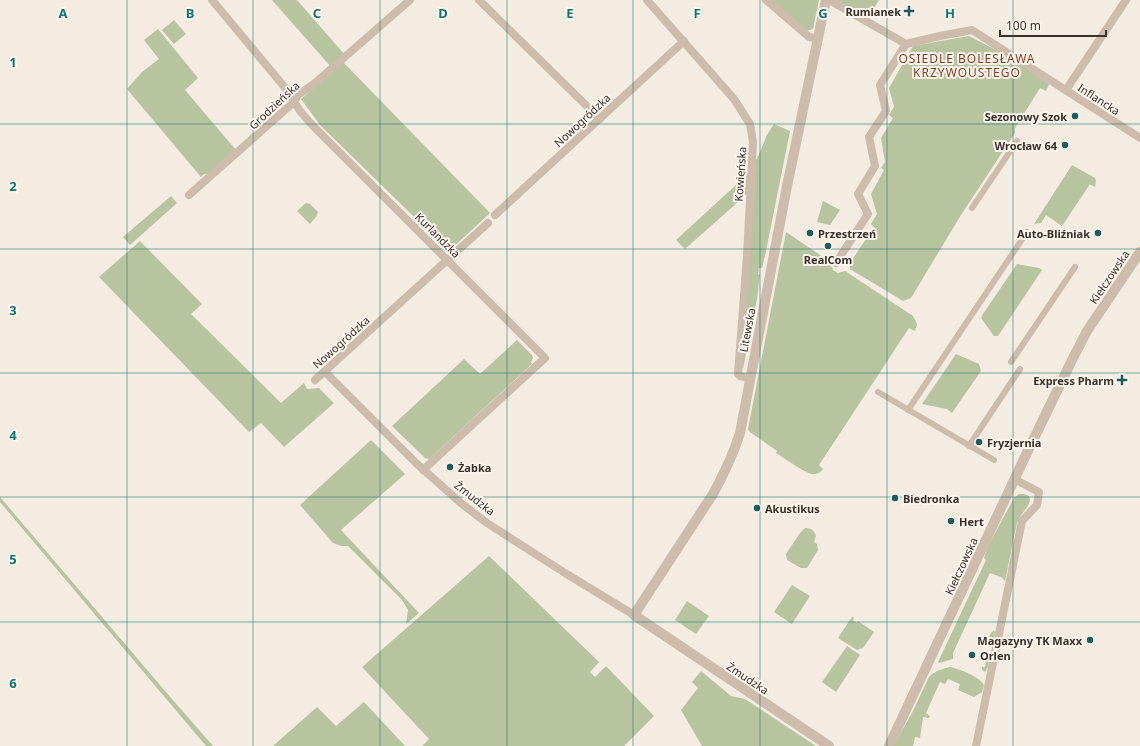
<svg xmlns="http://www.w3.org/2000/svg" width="1140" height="746" viewBox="0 0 1140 746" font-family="'Noto Sans',sans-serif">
  <rect width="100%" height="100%" fill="#f4ebe1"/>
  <g fill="#b8c4a0">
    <polygon points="272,0 297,0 345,55 331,67"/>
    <polygon points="771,0 819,0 813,29 807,31"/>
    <polygon points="837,0 879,0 868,18"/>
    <polygon points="174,20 186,34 174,44 162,30"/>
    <polygon points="158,29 198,78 185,90 236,150 208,175 204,174 201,177 127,89 142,72 159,59 144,40"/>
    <polygon points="969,36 1002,53 1049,84 1046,91 1040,88 1015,128 1015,133 961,215 911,298 903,301 850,269 850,263 874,227 871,224 877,214 871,194 884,170 881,168 885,162 881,138 893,118 889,115 894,107 889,88 913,46"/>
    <polygon points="343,62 490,213 449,251 320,125 301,99"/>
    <polygon points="774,124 790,131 765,256 762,268 759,268 758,274 760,275 757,299 743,369 740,363 748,284 756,159 757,159 767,135"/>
    <polygon points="1072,165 1095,178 1096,181 1095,187 1090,184 1062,226 1046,215 1041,223 1034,224"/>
    <polygon points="749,173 747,194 685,249 676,240"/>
    <polygon points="171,196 177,203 130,245 123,237"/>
    <polygon points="823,201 840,210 830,225 817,222"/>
    <polygon points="306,203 310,204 318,212 316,217 310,224 297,211"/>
    <path d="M786,232l43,29 4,9 5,3 7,-2 68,45 4,8 -2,7 -6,-3 -90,137 4,4c-2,3 -6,6 -11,5 -7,-1 -28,-16 -36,-21l1,-2 -27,-19 -2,-3z"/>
    <polygon points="140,241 202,304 191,314 281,403 304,383 307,389 319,388 334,403 284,447 261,423 249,432 99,277"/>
    <polygon points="1017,264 1039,268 1042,270 998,336 994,336 981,318 983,314"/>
    <polygon points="517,340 532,355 533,358 531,362 532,364 429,459 425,458 392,426 464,359 480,374"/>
    <polygon points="956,354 979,364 981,371 952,413 947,409 922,404"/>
    <polygon points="371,440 405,474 341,530 419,613 406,624 408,610 402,600 348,546 341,546 333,543 300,505"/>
    <path d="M1019,494h5l5,2c4,9 -9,17 -12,27l-12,58 -4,-4 -11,-4 -37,80v6l-14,4 -1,-1 48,-102 -2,-2 3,-10 27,-50z"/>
    <polygon points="0,497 165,691 213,746 206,746 0,502"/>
    <path d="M805,528c6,0 9,2 11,8l-2,6 3,2 1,6 -11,18h-6l-14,-8 -1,-6 14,-21z"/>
    <polygon points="489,556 599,662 590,672 595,677 606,666 654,716 624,746 422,746 429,739 362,667"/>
    <polygon points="792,585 810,596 792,624 774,612"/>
    <polygon points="687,601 709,616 696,634 675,620"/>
    <polygon points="852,617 854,618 853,620 857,623 858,621 874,632 863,648 857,650 838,638"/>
    <polygon points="994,630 995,632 988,667 985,672 982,670 982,667 985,667 986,661 984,661 985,656 990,656 993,641 988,639 991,633"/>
    <polygon points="847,646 860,655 836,692 822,682"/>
    <path d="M950,667c10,2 30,10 34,18l-2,7 -8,5 -16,-7 2,-6 -12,-5 -3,5 -5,-2 -14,31 4,3 -1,2 -6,-1 -3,21 -5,-1 -2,9h-20l19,-33 17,-36c5,-6 14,-8 21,-10z"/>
    <polygon points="701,671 731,696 745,699 816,746 702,746 681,710 698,688 692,682"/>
    <polygon points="364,702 405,746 273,746 317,707 336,726"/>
  </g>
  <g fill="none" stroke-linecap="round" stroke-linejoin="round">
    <g stroke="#cdbbac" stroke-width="6">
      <polyline points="972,208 1017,141"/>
      <polyline points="1011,362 1075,267"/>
      <polyline points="878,392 994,460"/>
      <polyline points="908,410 1027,232"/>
      <polyline points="969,446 1020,369"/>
    </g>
    <g stroke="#cdbbac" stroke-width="8">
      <polyline points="212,0 287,90 300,111 313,126 545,358 423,470"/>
      <polyline points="479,0 600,119"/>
      <polyline points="647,0 734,99 750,124 753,142 747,256 738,374 740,376 750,379"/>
      <polyline points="766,0 809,37 818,39"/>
      <polyline points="826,0 831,1 906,44 940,36 972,30 1140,138"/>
      <polyline points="1066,90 1126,0"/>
      <polyline points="189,195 294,102 298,95 315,83 410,0"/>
      <polyline points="495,215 684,41"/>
      <polyline points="836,263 868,214 858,194 875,166 869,137 886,111 880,85 906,44"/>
      <polyline points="325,372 416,463 462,504 487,523 565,573 634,615"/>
      <polyline points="315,380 488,223"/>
      <polyline points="976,746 1022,521 1037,505 1039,492 1014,479"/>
    </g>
    <g stroke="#cdbbac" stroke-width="10">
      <path d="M826,0l-39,186 -47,247c-7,22 -16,41 -27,61l-79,121 195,131"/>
      <polyline points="889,746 1023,461 1072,360 1087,331 1140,252"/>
    </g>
  </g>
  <path fill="none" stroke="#0f766e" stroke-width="1" stroke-opacity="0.55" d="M127,0v746M253,0v746M380,0v746M507,0v746M633,0v746M760,0v746M887,0v746M1013,0v746M0,124h1140M0,249h1140M0,373h1140M0,497h1140M0,622h1140"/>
  <g fill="#1f5a5e" stroke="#fbf5ee" stroke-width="1.5">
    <path d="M907 5h4v4h4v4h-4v4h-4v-4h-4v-4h4z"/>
    <circle cx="1075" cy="116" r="4"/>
    <circle cx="1065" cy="145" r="4"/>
    <circle cx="810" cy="233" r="4"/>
    <circle cx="1098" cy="233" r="4"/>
    <circle cx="828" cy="246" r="4"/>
    <path d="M1120 374h4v4h4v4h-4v4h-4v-4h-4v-4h4z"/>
    <circle cx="979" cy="442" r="4"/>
    <circle cx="450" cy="467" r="4"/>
    <circle cx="895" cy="498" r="4"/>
    <circle cx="757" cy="508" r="4"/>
    <circle cx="951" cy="521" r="4"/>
    <circle cx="1090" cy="640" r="4"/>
    <circle cx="972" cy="655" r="4"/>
  </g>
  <g text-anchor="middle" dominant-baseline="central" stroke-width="4" stroke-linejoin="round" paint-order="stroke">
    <g font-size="11" font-weight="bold" fill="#3b302b" stroke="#fbf5ee" text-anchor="start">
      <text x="901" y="11" text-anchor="end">Rumianek</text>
      <text x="1067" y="116" text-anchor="end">Sezonowy Szok</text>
      <text x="1057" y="145" text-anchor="end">Wrocław 64</text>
      <text x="818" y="233">Przestrzeń</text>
      <text x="1090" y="233" text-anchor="end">Auto-Bliźniak</text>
      <text x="828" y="259" text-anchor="middle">RealCom</text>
      <text x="1114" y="380" text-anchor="end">Express Pharm</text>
      <text x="987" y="442">Fryzjernia</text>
      <text x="458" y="467">Żabka</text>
      <text x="903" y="498">Biedronka</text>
      <text x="765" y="508">Akustikus</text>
      <text x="959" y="521">Hert</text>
      <text x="1082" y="640" text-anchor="end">Magazyny TK Maxx</text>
      <text x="980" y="655">Orlen</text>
    </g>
    <g font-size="11" fill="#3b302b" stroke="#fbf5ee">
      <text transform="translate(1099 99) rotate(33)">Inflancka</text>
      <text transform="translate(274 105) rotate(-43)">Grodzieńska</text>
      <text transform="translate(582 120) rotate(-43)">Nowogródzka</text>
      <text transform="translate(740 174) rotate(-86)">Kowieńska</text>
      <text transform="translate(438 235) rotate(45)">Kurlandzka</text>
      <text transform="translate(1109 277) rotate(-56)">Kiełczowska</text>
      <text transform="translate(747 330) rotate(-79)">Litewska</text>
      <text transform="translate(341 342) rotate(-42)">Nowogródzka</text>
      <text transform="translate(475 498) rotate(38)">Żmudzka</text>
      <text transform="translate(961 566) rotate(-65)">Kiełczowska</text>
      <text transform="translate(748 678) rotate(34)">Żmudzka</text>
    </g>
    <g font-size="12" letter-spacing="1" fill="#8c3b22" stroke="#fbf5ee">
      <text x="967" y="58">OSIEDLE BOLESŁAWA<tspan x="967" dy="14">KRZYWOUSTEGO</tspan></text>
    </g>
  </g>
  <g font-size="13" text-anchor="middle" font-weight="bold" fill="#0f766e" stroke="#fbf5ee" stroke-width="4" stroke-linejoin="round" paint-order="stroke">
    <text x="63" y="18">A</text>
    <text x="190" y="18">B</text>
    <text x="317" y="18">C</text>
    <text x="443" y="18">D</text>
    <text x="570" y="18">E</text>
    <text x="697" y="18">F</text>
    <text x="823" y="18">G</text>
    <text x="950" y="18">H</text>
    <text x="13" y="67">1</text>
    <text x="13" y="191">2</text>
    <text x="13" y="315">3</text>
    <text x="13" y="440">4</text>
    <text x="13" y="564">5</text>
    <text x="13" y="688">6</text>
  </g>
  <path d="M1000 30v6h106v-6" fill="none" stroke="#3b302b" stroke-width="2"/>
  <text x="1006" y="30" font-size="12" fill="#3b302b" stroke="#fbf5ee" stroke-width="3" paint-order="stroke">100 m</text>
</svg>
